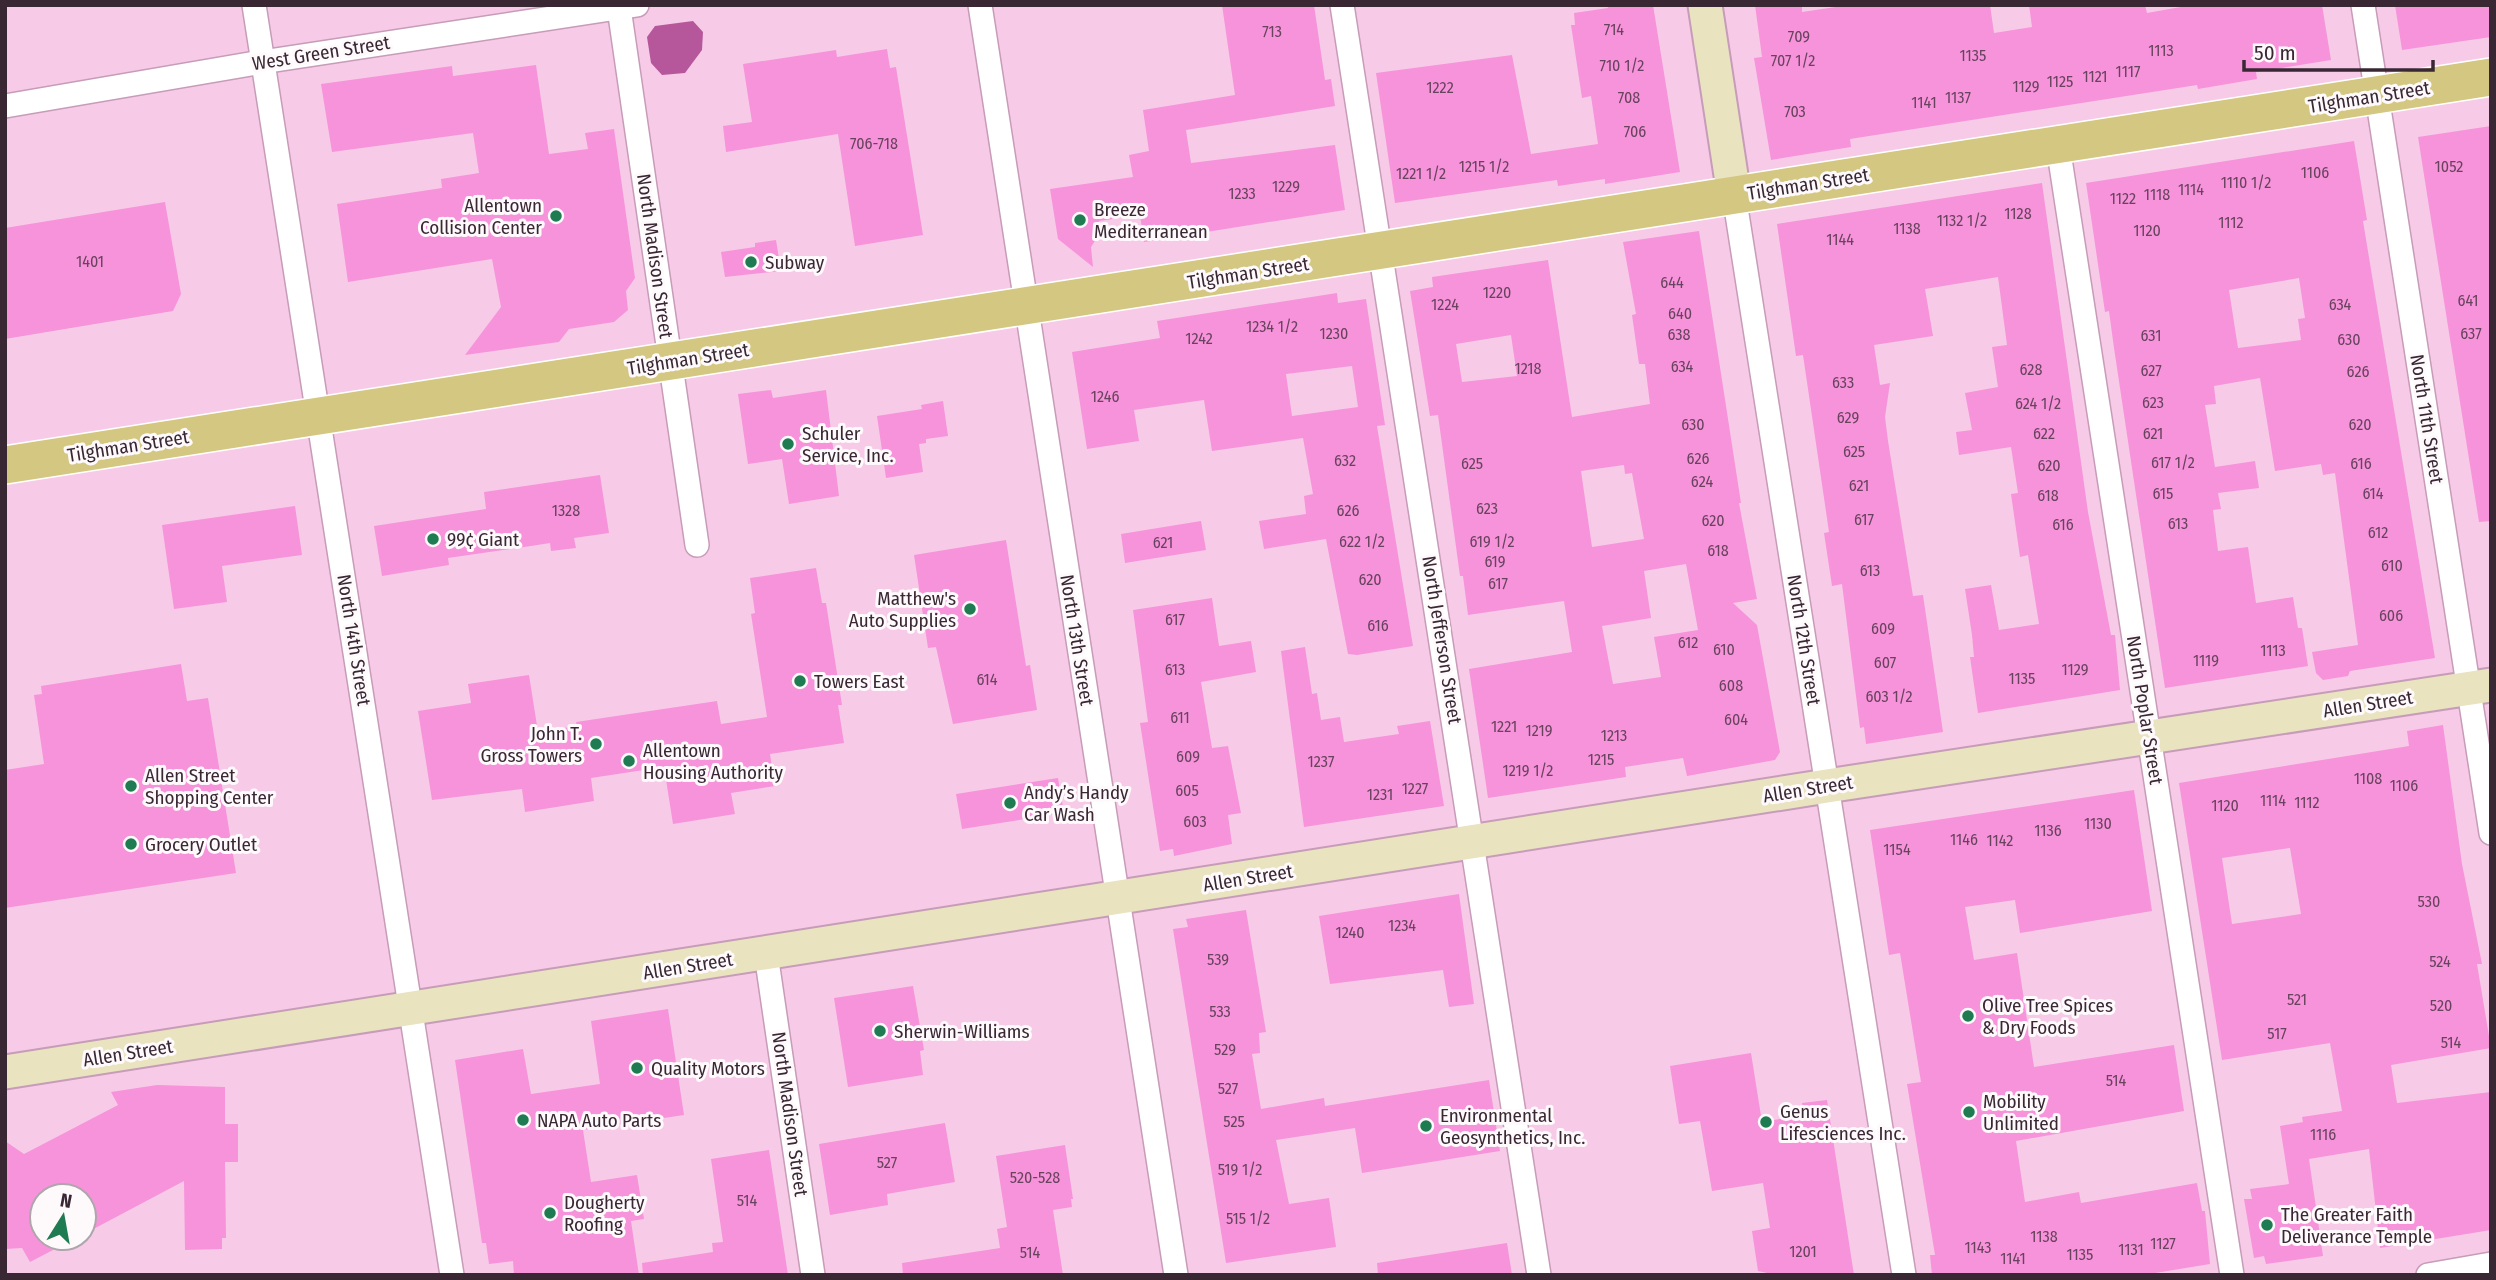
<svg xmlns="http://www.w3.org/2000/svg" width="2496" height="1280" viewBox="0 0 2496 1280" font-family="'Fira Sans Condensed',sans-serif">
  <rect width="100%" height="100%" fill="#f7cbe8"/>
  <polygon fill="#b6579c" points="693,21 703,32 702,50 685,73 662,75 651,63 647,37 655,26"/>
  <g fill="#f793da" fill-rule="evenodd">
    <polygon points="1222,5 1314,5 1325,80 1331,79 1335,106 1186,130 1191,163 1335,145 1345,210 1144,242 1140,215 1099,221 1100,233 1091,247 1093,267 1058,239 1050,189 1133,177 1129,155 1149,151 1143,110 1235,95"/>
    <polygon points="1607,5 1653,5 1680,172 1605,184 1605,179 1558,186 1557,180 1395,203 1376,73 1512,55 1531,154 1598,144 1591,96 1582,98 1571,25 1575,25 1574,13 1608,8"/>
    <polygon points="1755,5 1802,5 1802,12 1849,5 1990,5 1994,33 2032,27 2029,5 2145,5 2147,13 2192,5 2322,5 2331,60 2256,72 2257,79 2198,89 2197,85 1850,139 1851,147 1771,160 1754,58 1762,57"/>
    <polygon points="2395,5 2491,5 2491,37 2402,50"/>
    <polygon points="887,49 890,68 896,67 923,235 855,246 838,134 726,152 723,126 752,122 743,64 836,50 837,57"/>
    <polygon points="536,65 549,154 588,149 585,133 614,129 635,278 626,291 628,310 614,322 569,329 559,342 465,355 501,307 492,259 348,282 337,204 442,188 441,179 479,173 473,133 332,152 321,84 452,66 453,76"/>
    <polygon points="2491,126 2491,521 2479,522 2418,137"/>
    <path d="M2354,141l13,79 -4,1 72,437 -85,13 -2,5 -25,4 -7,-7 -4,-21 46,-7 -23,-172 -12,2 -2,-11 -46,7 -15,-93 -46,8 2,18 -11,1 10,62 40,-6 4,27 -41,5 3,16 -8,1 5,41 30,-4 8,56 37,-6 5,31h4l6,38 -143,22 -51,-340 -5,-37 -4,1 -19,-129zM2299,278l6,40 -7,1 3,21 -63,8 -9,-58z"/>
    <polygon points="2042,183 2088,512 2111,635 2115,635 2120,690 1978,713 1970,657 1974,657 1972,635 1965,589 1991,585 1999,630 2039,624 2028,555 2020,557 2011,494 2018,493 2011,447 1959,455 1956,432 1972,430 1965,393 1998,387 1992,347 2007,345 1998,277 1925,289 1933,336 1874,345 1880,385 1890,383 1885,417 1888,441 1913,596 1923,595 1943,732 1866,744 1864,727 1860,728 1842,584 1832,586 1824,533 1829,532 1803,355 1796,356 1777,224"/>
    <polygon points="165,202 181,294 173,311 5,339 5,228"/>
    <path d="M1699,231l42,272h-2l18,96 -24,4 24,22 23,127 -5,8 -88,16 -4,-18 -58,9 1,10 -138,21 -19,-129 103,-17 -8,-51 -96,14 -5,-39h-3l-22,-161 -8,1 -20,-125 23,-4 -1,-10 116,-17 24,157 78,-13 -5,-40h-6l-7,-49 4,-1 -13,-72zM1511,335l6,41 -55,6 -6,-38zM1624,465l1,9 7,-1 12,66 -52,8 -11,-76zM1686,564l12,66 -44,7 7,40 -48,7 -11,-58 49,-8 -7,-47z"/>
    <polygon points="776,240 781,271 725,277 721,252 755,247 755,243"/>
    <path d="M1337,293l1,10 28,-4 19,126 -8,1 36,220 -56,9 -9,-1 -22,-115 -62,10 -5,-28 47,-7 -2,-18 9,-2 -10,-56 -91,13 -8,-51 -70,10 5,31 -52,8 -15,-97 88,-14 -3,-17zM1352,366l6,41 -66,9 -6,-42z"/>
    <polygon points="771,390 773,398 826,390 839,496 789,504 782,459 748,464 738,394"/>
    <polygon points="943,401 948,436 926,439 926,443 919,444 923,472 886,478 877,416 922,409 921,405"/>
    <polygon points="600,475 609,533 574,538 576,548 551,551 550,543 531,546 448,558 449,565 382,576 374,526 486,509 484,492"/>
    <polygon points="295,506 302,555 222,566 227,602 174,609 162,525"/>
    <polygon points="1201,521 1206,550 1125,563 1121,534"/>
    <polygon points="1006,540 1026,666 1030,665 1037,710 953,724 936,647 928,648 914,555"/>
    <polygon points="816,568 822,603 826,603 842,705 838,705 844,743 770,754 775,786 731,793 735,814 673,824 664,767 591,778 594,801 525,812 522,789 432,800 418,711 471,703 468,684 529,675 538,732 577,726 576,722 717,701 721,724 767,717 751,614 755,613 750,578"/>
    <polygon points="1212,598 1219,646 1251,641 1256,672 1201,682 1212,748 1228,746 1241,813 1228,815 1232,844 1174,856 1173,849 1160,851 1140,723 1148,722 1133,610"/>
    <polygon points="1305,647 1312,694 1317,693 1321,720 1340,717 1344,742 1399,734 1397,726 1430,721 1444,806 1304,827 1281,651"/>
    <polygon points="181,664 187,701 208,698 236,873 5,908 5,770 44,764 34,695 42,694 41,686"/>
    <path d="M2443,725l19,139 20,100h-5l14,84 -100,17 6,38 94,-11v138l-111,18 -11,-99 -60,10 14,97 -57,8 -2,-8 -10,2 -10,-59h8l-2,-10 39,-5 -9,-58 23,-4 -1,-5 40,-6 -12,-68 -108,17 -43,-277 230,-37 -2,-15zM2290,848l11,66 -69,10 -10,-66z"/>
    <polygon points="1058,778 1064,813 962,829 956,794"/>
    <polygon points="2134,790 2152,911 2020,933 2015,900 1965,907 1974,960 2017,953 2034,1067 2174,1045 2184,1111 2016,1141 2025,1202 2079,1192 2081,1203 2197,1183 2202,1211 2205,1211 2210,1264 2143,1275 1932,1275 1930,1255 1935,1255 1907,1084 1921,1082 1900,953 1889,955 1870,830"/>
    <polygon points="1459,894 1474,1004 1449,1007 1443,970 1330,984 1319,916"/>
    <polygon points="1246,910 1266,1032 1259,1033 1260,1053 1252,1054 1261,1109 1324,1098 1325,1106 1489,1080 1500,1151 1362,1173 1355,1128 1276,1140 1289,1204 1329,1198 1336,1247 1226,1263 1173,929 1188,927 1186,919"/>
    <polygon points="913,986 924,1050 920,1051 923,1075 848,1087 834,998"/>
    <polygon points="668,1009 684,1115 583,1130 591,1182 637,1175 644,1219 631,1221 639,1275 514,1275 513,1261 489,1264 486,1243 482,1243 455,1060 523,1049 531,1094 600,1084 591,1021"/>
    <polygon points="1751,1053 1762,1122 1804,1115 1802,1103 1827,1100 1854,1275 1776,1275 1758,1271 1752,1231 1770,1228 1763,1183 1712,1191 1700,1121 1679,1124 1670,1066"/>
    <polygon points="157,1085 225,1087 225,1124 238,1124 238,1162 225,1162 226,1238 222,1238 222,1249 185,1250 184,1181 84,1234 84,1196 42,1196 42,1238 76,1238 30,1262 22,1248 5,1249 5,1141 24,1154 118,1105 111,1092"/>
    <polygon points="945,1123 955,1182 887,1194 888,1205 830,1215 819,1144"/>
    <polygon points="1065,1145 1073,1199 1071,1199 1072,1207 1053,1210 1063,1275 903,1275 902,1263 1000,1248 997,1229 1007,1227 996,1156"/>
    <polygon points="769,1150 788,1275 643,1275 642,1263 713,1252 712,1243 723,1242 711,1159"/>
    <polygon points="1507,1243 1512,1275 1378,1275 1377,1263"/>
  </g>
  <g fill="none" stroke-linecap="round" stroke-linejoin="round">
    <g stroke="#c79cb8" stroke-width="26">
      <g id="street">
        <polyline points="254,5 452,1275"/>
        <polyline points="980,5 1176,1275"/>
        <polyline points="1342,5 1539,1275"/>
        <polyline points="2363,5 2491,833"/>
        <polyline points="619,8 697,545"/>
        <polyline points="5,106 262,62 637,5"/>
        <polyline points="2058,146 2232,1275"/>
        <polyline points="1734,195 1904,1275"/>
        <polyline points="766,954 813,1275"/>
        <polyline points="2428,1275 2491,1264"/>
      </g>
    </g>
    <g stroke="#c79cb8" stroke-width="37">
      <g id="secondary">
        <polyline points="1705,5 1734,195"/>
        <polyline points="5,1072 1827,786 2491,685"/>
      </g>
    </g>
    <g stroke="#fff" stroke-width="40">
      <polyline id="primary" points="5,465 2491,77"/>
    </g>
    <use href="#street" stroke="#fff" stroke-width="23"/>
    <use href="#secondary" stroke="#e9e3c0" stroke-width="33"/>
    <use href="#primary" stroke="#d3c781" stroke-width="37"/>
  </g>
  <g fill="#1f7b52" stroke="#fefafc" stroke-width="2.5">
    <circle cx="556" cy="216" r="7"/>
    <circle cx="1080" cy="220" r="7"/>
    <circle cx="751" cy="262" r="7"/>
    <circle cx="788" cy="444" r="7"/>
    <circle cx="433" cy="539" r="7"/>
    <circle cx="970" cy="609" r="7"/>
    <circle cx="800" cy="681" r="7"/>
    <circle cx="596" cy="744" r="7"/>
    <circle cx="629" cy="761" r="7"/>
    <circle cx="131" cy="786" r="7"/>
    <circle cx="1010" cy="803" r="7"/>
    <circle cx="131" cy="844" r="7"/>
    <circle cx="1968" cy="1016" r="7"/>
    <circle cx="880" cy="1031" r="7"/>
    <circle cx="637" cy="1068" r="7"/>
    <circle cx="1969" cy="1112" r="7"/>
    <circle cx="523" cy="1120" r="7"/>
    <circle cx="1766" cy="1122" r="7"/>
    <circle cx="1426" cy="1126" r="7"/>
    <circle cx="550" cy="1213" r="7"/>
    <circle cx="2267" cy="1225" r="7"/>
  </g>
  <g text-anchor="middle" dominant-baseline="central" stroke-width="6" stroke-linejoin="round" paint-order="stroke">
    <g font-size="16" fill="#68435e">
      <text x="1614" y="29">714</text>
      <text x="1272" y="31">713</text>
      <text x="1799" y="36">709</text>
      <text x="2161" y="50">1113</text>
      <text x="1973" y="55">1135</text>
      <text x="1793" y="60">707 1/2</text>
      <text x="1622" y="65">710 1/2</text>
      <text x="2128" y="71">1117</text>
      <text x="2095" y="76">1121</text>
      <text x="2060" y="81">1125</text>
      <text x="2026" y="86">1129</text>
      <text x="1440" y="87">1222</text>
      <text x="1629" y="97">708</text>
      <text x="1958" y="97">1137</text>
      <text x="1924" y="102">1141</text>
      <text x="1795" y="111">703</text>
      <text x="1635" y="131">706</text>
      <text x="874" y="143">706-718</text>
      <text x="1484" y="166">1215 1/2</text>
      <text x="2449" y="166">1052</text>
      <text x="2315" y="172">1106</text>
      <text x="1421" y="173">1221 1/2</text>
      <text x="2246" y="182">1110 1/2</text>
      <text x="1286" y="186">1229</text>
      <text x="2191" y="189">1114</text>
      <text x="1242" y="193">1233</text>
      <text x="2157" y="194">1118</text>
      <text x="2123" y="198">1122</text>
      <text x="2018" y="213">1128</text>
      <text x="1962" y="220">1132 1/2</text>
      <text x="2231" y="222">1112</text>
      <text x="1907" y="228">1138</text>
      <text x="2147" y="230">1120</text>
      <text x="1840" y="239">1144</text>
      <text x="90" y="261">1401</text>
      <text x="1672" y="282">644</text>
      <text x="1497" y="292">1220</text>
      <text x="2468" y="300">641</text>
      <text x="1445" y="304">1224</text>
      <text x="2340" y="304">634</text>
      <text x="1680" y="313">640</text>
      <text x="1272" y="326">1234 1/2</text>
      <text x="1334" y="333">1230</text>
      <text x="2471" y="333">637</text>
      <text x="1679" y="334">638</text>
      <text x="2151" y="335">631</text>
      <text x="1199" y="338">1242</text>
      <text x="2349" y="339">630</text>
      <text x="1682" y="366">634</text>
      <text x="1528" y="368">1218</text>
      <text x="2031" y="369">628</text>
      <text x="2151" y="370">627</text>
      <text x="2358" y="371">626</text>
      <text x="1843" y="382">633</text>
      <text x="1105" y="396">1246</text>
      <text x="2153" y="402">623</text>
      <text x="2038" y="403">624 1/2</text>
      <text x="1848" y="417">629</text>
      <text x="1693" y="424">630</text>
      <text x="2360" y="424">620</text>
      <text x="2044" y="433">622</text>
      <text x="2153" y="433">621</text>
      <text x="1854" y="451">625</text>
      <text x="1698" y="458">626</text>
      <text x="1345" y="460">632</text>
      <text x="2173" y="462">617 1/2</text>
      <text x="1472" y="463">625</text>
      <text x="2361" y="463">616</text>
      <text x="2049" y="465">620</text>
      <text x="1702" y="481">624</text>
      <text x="1859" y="485">621</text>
      <text x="2163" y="493">615</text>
      <text x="2373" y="493">614</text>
      <text x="2048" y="495">618</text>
      <text x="1487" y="508">623</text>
      <text x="566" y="510">1328</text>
      <text x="1348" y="510">626</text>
      <text x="1864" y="519">617</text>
      <text x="1713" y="520">620</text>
      <text x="2178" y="523">613</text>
      <text x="2063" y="524">616</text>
      <text x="2378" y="532">612</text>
      <text x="1362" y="541">622 1/2</text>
      <text x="1492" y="541">619 1/2</text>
      <text x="1163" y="542">621</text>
      <text x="1718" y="550">618</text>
      <text x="1495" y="561">619</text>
      <text x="2392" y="565">610</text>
      <text x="1870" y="570">613</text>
      <text x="1370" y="579">620</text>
      <text x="1498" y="583">617</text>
      <text x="2391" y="615">606</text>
      <text x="1175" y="619">617</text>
      <text x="1378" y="625">616</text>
      <text x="1883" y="628">609</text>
      <text x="1688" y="642">612</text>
      <text x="1724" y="649">610</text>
      <text x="2273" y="650">1113</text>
      <text x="2206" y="660">1119</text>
      <text x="1885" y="662">607</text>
      <text x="1175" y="669">613</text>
      <text x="2075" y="669">1129</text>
      <text x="2022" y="678">1135</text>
      <text x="987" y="679">614</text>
      <text x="1731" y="685">608</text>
      <text x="1889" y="696">603 1/2</text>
      <text x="1180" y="717">611</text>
      <text x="1736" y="719">604</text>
      <text x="1504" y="726">1221</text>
      <text x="1539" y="730">1219</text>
      <text x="1614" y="735">1213</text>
      <text x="1188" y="756">609</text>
      <text x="1601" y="759">1215</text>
      <text x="1321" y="761">1237</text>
      <text x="1528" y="770">1219 1/2</text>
      <text x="2368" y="778">1108</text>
      <text x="2404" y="785">1106</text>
      <text x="1415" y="788">1227</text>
      <text x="1187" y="790">605</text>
      <text x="1380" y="794">1231</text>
      <text x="2273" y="800">1114</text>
      <text x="2307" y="802">1112</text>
      <text x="2225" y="805">1120</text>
      <text x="1195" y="821">603</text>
      <text x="2098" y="823">1130</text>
      <text x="2048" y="830">1136</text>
      <text x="1964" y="839">1146</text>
      <text x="2000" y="840">1142</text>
      <text x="1897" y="849">1154</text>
      <text x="2429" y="901">530</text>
      <text x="1402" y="925">1234</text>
      <text x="1350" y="932">1240</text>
      <text x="1218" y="959">539</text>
      <text x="2440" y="961">524</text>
      <text x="2297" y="999">521</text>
      <text x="2441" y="1005">520</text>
      <text x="1220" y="1011">533</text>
      <text x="2277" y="1033">517</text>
      <text x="2451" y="1042">514</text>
      <text x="1225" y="1049">529</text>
      <text x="2116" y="1080">514</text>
      <text x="1228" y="1088">527</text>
      <text x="1234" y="1121">525</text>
      <text x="2323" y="1134">1116</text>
      <text x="887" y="1162">527</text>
      <text x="1240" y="1169">519 1/2</text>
      <text x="1035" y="1177">520-528</text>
      <text x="747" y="1200">514</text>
      <text x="1248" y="1218">515 1/2</text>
      <text x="2044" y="1236">1138</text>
      <text x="2163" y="1243">1127</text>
      <text x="1978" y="1247">1143</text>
      <text x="2131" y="1249">1131</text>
      <text x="1803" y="1251">1201</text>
      <text x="1030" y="1252">514</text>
      <text x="2080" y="1254">1135</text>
      <text x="2013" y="1258">1141</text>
    </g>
    <g font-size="19" fill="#392834" stroke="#fefafc">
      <text transform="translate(321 53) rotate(-9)">West Green Street</text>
      <text transform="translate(2369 97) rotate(-9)">Tilghman Street</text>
      <text transform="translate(1808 184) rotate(-9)">Tilghman Street</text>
      <text transform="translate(655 256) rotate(82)">North Madison Street</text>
      <text transform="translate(1248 273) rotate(-9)">Tilghman Street</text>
      <text transform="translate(688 359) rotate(-9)">Tilghman Street</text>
      <text transform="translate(2427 419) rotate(81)">North 11th Street</text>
      <text transform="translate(128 446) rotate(-9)">Tilghman Street</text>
      <text transform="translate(354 640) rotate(81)">North 14th Street</text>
      <text transform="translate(1077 640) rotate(81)">North 13th Street</text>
      <text transform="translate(1442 640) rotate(81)">North Jefferson Street</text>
      <text transform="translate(1804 640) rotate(81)">North 12th Street</text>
      <text transform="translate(2368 704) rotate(-9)">Allen Street</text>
      <text transform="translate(2145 710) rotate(81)">North Poplar Street</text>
      <text transform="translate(1808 789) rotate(-9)">Allen Street</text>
      <text transform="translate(1248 878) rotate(-9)">Allen Street</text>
      <text transform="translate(688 966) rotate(-9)">Allen Street</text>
      <text transform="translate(128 1053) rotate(-9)">Allen Street</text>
      <text transform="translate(790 1114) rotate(82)">North Madison Street</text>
    </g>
    <g font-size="19" fill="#392834" stroke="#fefafc" text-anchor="start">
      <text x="542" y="205" text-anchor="end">Allentown<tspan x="542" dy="22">Collision Center</tspan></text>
      <text x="1094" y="209">Breeze<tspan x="1094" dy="22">Mediterranean</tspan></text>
      <text x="765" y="262">Subway</text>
      <text x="802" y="433">Schuler<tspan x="802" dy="22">Service, Inc.</tspan></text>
      <text x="447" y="539">99¢ Giant</text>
      <text x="956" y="598" text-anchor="end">Matthew's<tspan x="956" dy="22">Auto Supplies</tspan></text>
      <text x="814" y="681">Towers East</text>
      <text x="582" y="733" text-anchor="end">John T.<tspan x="582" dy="22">Gross Towers</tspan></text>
      <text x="643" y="750">Allentown<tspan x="643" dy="22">Housing Authority</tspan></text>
      <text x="145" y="775">Allen Street<tspan x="145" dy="22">Shopping Center</tspan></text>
      <text x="1024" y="792">Andy’s Handy<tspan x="1024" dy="22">Car Wash</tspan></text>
      <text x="145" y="844">Grocery Outlet</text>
      <text x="1982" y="1005">Olive Tree Spices<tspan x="1982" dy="22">&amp; Dry Foods</tspan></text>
      <text x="894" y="1031">Sherwin-Williams</text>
      <text x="651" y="1068">Quality Motors</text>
      <text x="1983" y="1101">Mobility<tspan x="1983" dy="22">Unlimited</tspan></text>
      <text x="1780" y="1111">Genus<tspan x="1780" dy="22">Lifesciences Inc.</tspan></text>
      <text x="1440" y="1115">Environmental<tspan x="1440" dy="22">Geosynthetics, Inc.</tspan></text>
      <text x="537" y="1120">NAPA Auto Parts</text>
      <text x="564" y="1202">Dougherty<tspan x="564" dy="22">Roofing</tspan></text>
      <text x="2281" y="1214">The Greater Faith<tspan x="2281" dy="22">Deliverance Temple</tspan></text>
    </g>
  </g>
  <rect width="2496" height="1280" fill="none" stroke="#392834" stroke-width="14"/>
  <g transform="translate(63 1217) rotate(11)"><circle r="33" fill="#fefafc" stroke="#afa6ac" stroke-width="2"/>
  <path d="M0-5L12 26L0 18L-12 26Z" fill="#1f7b52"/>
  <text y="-10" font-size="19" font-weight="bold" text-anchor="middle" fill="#392834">N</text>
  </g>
  <path d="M2244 60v10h189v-10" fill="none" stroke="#392834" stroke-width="3.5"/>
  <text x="2254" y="60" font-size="21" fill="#392834" stroke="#fefafc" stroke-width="5" paint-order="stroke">50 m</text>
</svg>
